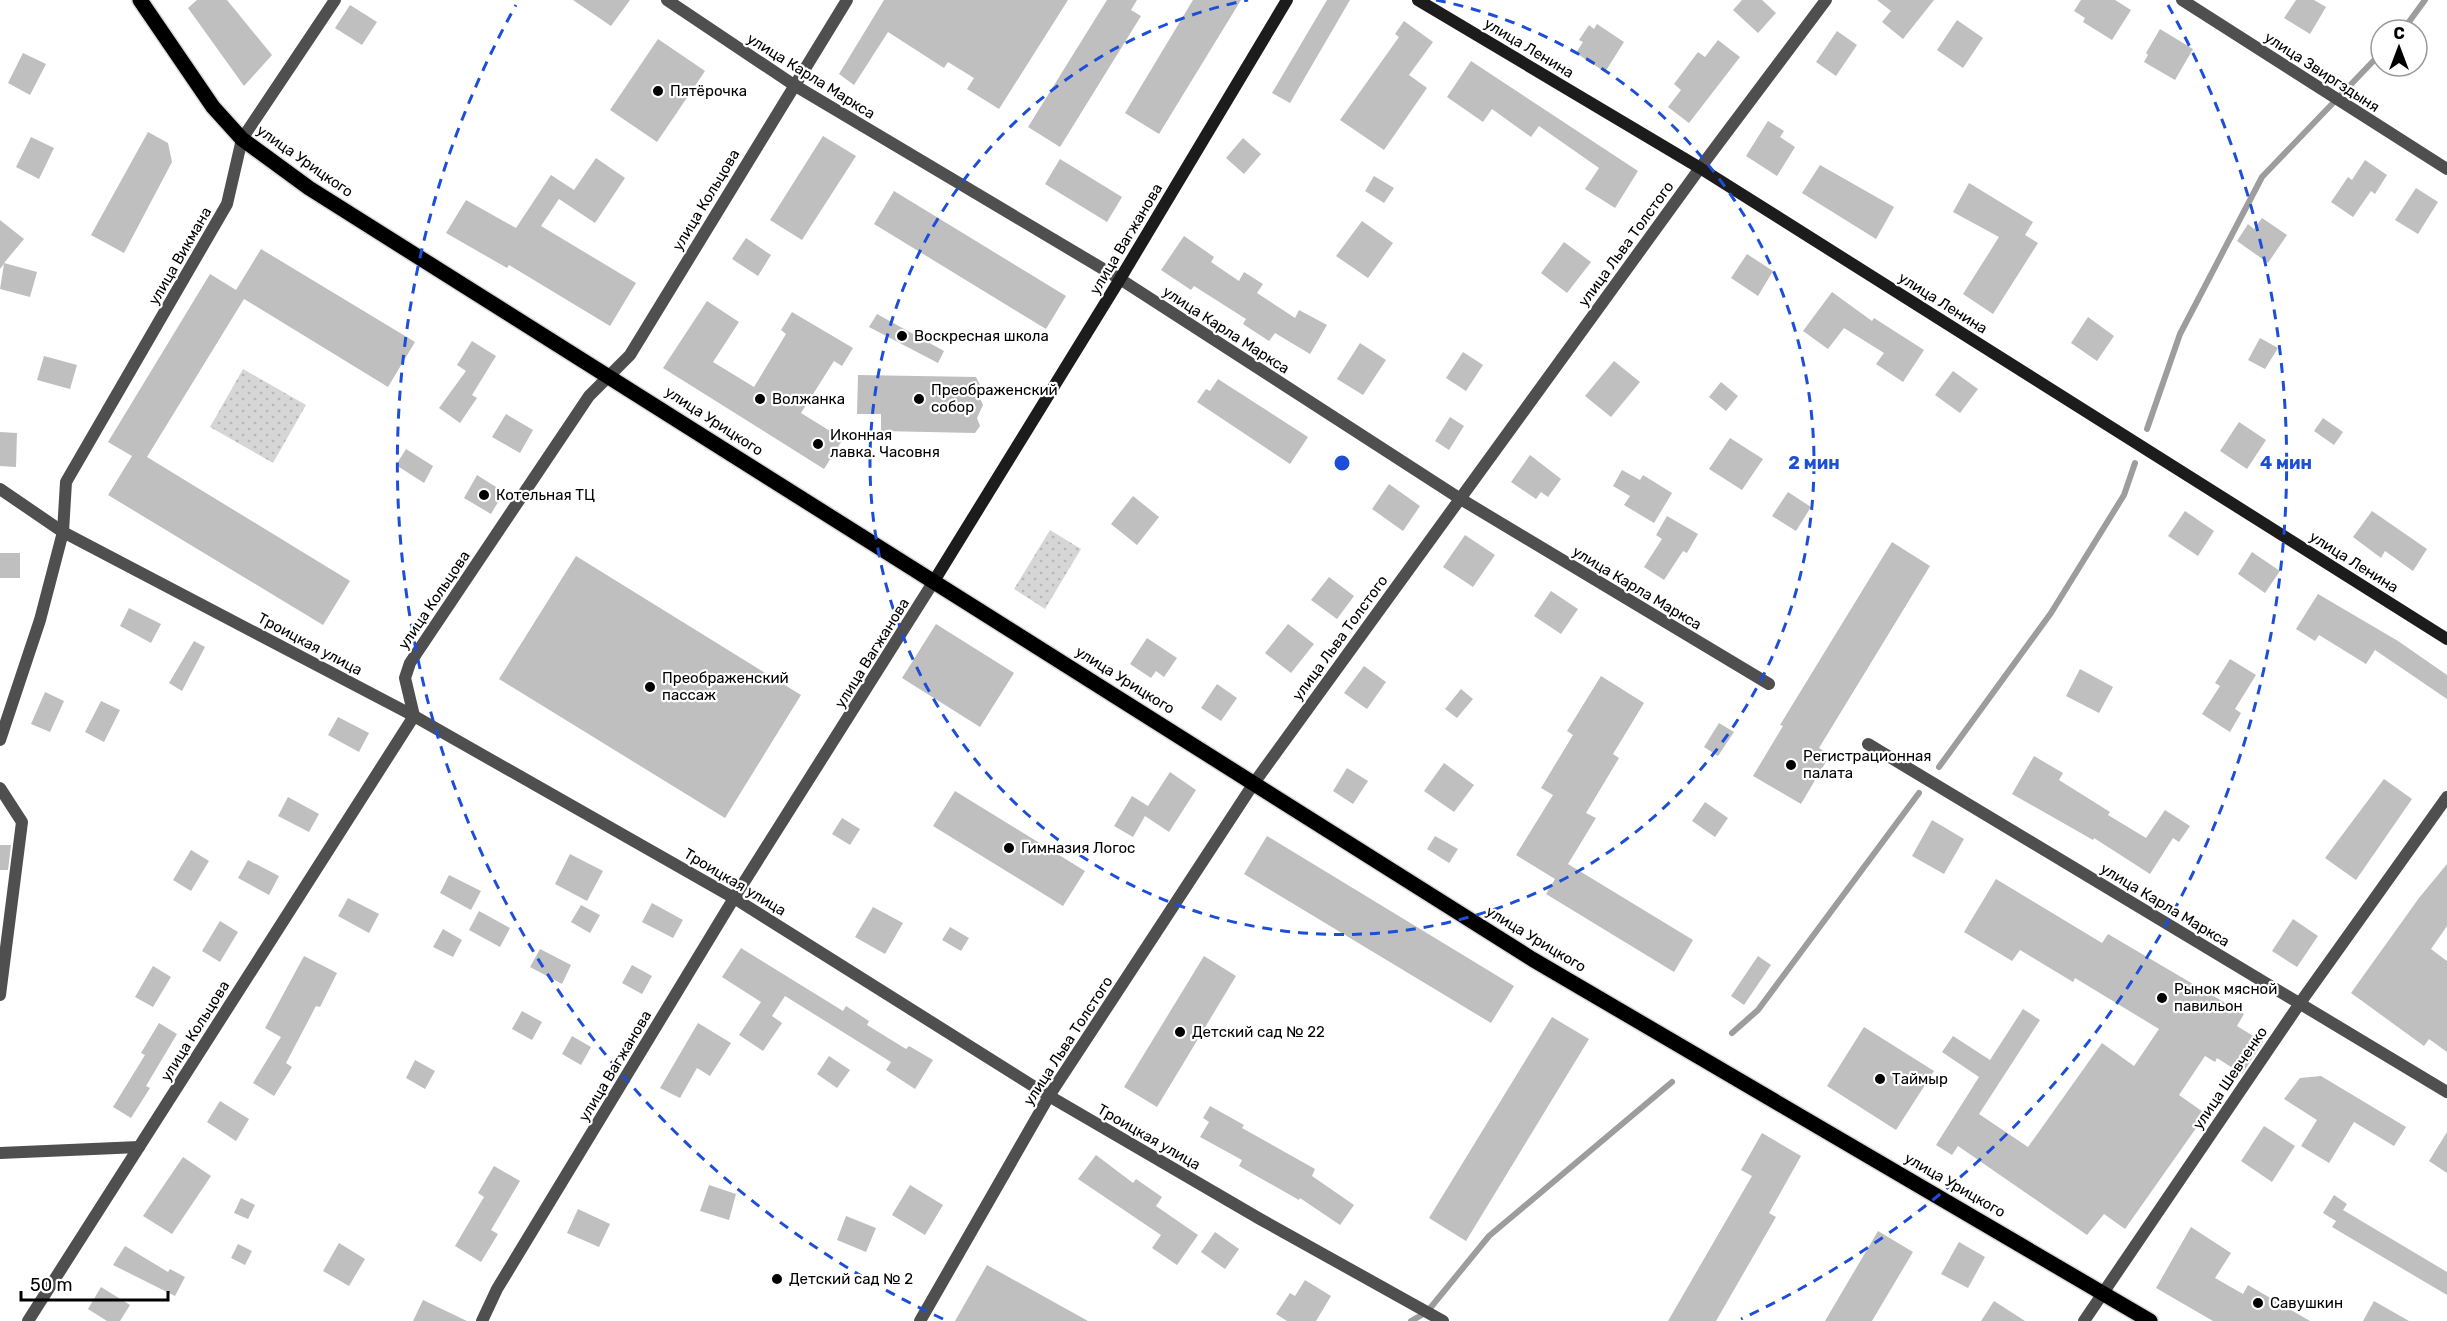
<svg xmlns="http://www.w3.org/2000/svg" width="2447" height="1321" viewBox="0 0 2447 1321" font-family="Rubik,sans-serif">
  <defs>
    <pattern id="park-dots" width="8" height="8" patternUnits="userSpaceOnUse" patternTransform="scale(1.5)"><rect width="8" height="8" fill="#d6d6d6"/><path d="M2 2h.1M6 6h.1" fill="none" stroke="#b6b6b6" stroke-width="1.8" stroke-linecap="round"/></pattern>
  </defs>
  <rect width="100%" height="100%" fill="#fff"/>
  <g fill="url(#park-dots)">
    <polygon points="243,369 306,405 273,463 210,427"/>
    <polygon points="1050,530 1081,549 1045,609 1014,589"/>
  </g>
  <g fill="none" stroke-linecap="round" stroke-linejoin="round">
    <g stroke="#9d9d9d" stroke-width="6">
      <polyline points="2403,30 2425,0"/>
      <polyline points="2147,429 2180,334 2262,177 2381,53"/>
      <polyline points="1939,767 2051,613 2124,495 2135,463"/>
      <polyline points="1732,1033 1758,1010 1919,793"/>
      <polyline points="1411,1321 1427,1312 1489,1236 1672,1082"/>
    </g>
  </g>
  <g fill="#bfbfbf">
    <polygon points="197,0 227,0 272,55 244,86 188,8"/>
    <polygon points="573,0 630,0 611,26"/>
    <polygon points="884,0 1068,0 999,109 967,89 974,78 948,62 944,68 888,32 854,85 839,74"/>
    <polygon points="1107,0 1137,0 1131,10 1141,16 1060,147 1028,127"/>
    <polygon points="1193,0 1241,0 1159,134 1125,113"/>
    <polygon points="1327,0 1350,0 1290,103 1272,93"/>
    <polygon points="1742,0 1762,0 1776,13 1758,33 1733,10"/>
    <polygon points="1877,0 1934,0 1903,39 1882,22 1891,11"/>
    <polygon points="2081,0 2115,0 2131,10 2112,40 2083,22 2085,18 2074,11"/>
    <polygon points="2296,0 2314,0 2326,7 2310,34 2284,18"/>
    <polygon points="350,5 377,22 362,45 335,28"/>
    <polygon points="1957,20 1983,38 1963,68 1937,50"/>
    <polygon points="1404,21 1433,42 1409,75 1427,88 1384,150 1340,120 1399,37 1395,34"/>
    <polygon points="1597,24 1624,42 1605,72 1576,53 1583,42 1579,40 1589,25 1594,29"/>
    <polygon points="2160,29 2193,49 2175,80 2144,62 2148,55 2146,53"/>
    <polygon points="1837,31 1857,45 1836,76 1816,62"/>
    <polygon points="658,39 705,71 657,142 610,110"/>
    <polygon points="1718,40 1740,57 1689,123 1668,107 1681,90 1674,84 1698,52 1705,57"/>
    <polygon points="23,53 46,64 30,95 8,83"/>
    <polygon points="1471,61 1638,171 1615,208 1585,189 1599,168 1539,126 1531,137 1492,109 1483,122 1447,97"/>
    <polygon points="1768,121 1784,131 1780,137 1795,147 1777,176 1746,156"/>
    <polygon points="148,132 168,143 172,162 124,253 91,235"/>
    <polygon points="823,136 856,156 802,240 770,220"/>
    <polygon points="31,137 54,148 39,179 16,167"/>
    <polygon points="1243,138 1261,154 1244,174 1226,158"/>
    <polygon points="596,158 625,178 595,223 559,199 541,226 636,283 610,326 509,265 507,268 446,233 466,200 516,228 551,175 574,190"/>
    <polygon points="1060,159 1122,197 1107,222 1045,184"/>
    <polygon points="2365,160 2387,175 2375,194 2371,191 2353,217 2331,202 2348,177 2352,180"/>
    <polygon points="1820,165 1894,207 1876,239 1802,193"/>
    <polygon points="1374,176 1394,188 1384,203 1365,191"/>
    <polygon points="1969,183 2033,222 2025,235 2038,243 1993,314 1963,294 1999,237 1953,212"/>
    <polygon points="2416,188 2438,202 2418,234 2395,220"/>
    <polygon points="894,191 1066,296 1046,329 874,224"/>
    <polygon points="2262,218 2287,235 2268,263 2237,241 2248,224 2254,229"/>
    <polygon points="0,220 24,239 4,263 37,272 30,297 0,289 4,264 0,269"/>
    <polygon points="1362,221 1393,243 1368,278 1336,256"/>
    <polygon points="1184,236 1214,257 1211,262 1239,281 1244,272 1263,284 1257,293 1295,318 1299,310 1327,325 1310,354 1275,333 1269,341 1243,324 1246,319 1194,286 1191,290 1161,270"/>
    <polygon points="746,238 771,255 758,276 732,259"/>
    <polygon points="1564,242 1591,262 1567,293 1541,273"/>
    <polygon points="261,249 415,342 388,387 244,299 147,457 350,581 323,625 108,495 132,456 108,442 210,274 236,290"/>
    <polygon points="1747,254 1773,271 1758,296 1731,278"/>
    <polygon points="1832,292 1872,321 1874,318 1924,350 1903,382 1876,364 1884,353 1844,328 1828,349 1803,331"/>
    <polygon points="707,301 739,322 713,362 754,387 786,334 781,330 792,312 853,348 842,366 834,361 801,413 843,439 824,469 663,368"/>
    <polygon points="877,314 944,351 938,363 869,327"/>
    <polygon points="2088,317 2114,336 2097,361 2071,343"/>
    <polygon points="2260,338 2278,348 2265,369 2248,360"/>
    <polygon points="472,341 496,356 472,395 477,398 460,423 439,408 466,371 457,365"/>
    <polygon points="1360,343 1386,360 1363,395 1337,379"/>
    <polygon points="1463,352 1483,365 1466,391 1446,378"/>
    <polygon points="44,356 77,365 70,389 37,380"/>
    <polygon points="1614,361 1640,382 1611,417 1585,396"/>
    <polygon points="1953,371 1978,389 1960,413 1935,395"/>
    <polygon points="858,375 976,377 980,385 978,394 983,405 977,418 980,426 975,433 881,431 881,414 857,414"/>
    <polygon points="1218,379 1308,437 1290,464 1197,402 1206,389 1210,391"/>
    <polygon points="1721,382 1738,396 1726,411 1709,397"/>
    <polygon points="506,414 533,430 520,453 492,437"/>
    <polygon points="1450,417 1464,426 1449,450 1435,441"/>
    <polygon points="2323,418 2343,432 2334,445 2314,431"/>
    <polygon points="2239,422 2266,440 2247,469 2220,451"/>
    <polygon points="0,432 17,433 16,467 0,466"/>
    <polygon points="1730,438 1763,459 1742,490 1709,469"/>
    <polygon points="406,449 433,466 424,483 396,465"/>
    <polygon points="1530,455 1561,479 1548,497 1541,492 1536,499 1511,482"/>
    <polygon points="1622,470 1640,480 1643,475 1672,493 1654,523 1624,505 1630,496 1613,486"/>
    <polygon points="477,475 504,492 491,514 464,498"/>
    <polygon points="1389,484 1420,506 1403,531 1372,509"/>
    <polygon points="1788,492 1811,507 1796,531 1772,516"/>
    <polygon points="1133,496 1159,517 1137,545 1111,524"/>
    <polygon points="2185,511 2214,531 2198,556 2168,536"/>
    <polygon points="2372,511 2427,549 2413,571 2385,551 2381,558 2353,537"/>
    <polygon points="1667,516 1698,534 1687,553 1683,551 1664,580 1644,567 1662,539 1656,535"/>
    <polygon points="1465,535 1495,555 1473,587 1443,567"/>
    <polygon points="1892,542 1930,566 1819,748 1830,755 1801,804 1753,776 1783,726 1780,725"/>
    <polygon points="2252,552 2280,571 2265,593 2238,574"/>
    <rect x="0" y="553" width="20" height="25"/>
    <polygon points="576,556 801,695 725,818 499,679"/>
    <polygon points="1329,577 1354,596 1337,619 1311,600"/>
    <polygon points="1551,591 1578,609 1561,634 1534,616"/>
    <polygon points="2318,594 2398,641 2447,675 2447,699 2375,650 2366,664 2319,635 2315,641 2296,629"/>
    <polygon points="129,608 161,624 151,643 120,626"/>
    <polygon points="936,624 1014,673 980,727 902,678"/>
    <polygon points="1288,624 1314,644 1291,673 1265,653"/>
    <polygon points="1147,638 1177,658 1164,677 1156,671 1151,678 1130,664"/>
    <polygon points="194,641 205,647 182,691 169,683"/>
    <polygon points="2230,659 2256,675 2235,709 2241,713 2230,732 2202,714 2220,686 2215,683"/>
    <polygon points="1364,666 1386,682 1367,709 1344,693"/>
    <polygon points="2080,669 2113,687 2099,713 2066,696"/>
    <polygon points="1601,676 1644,703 1613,754 1619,758 1586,813 1596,818 1568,864 1693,940 1674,972 1546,894 1555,879 1516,855 1553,795 1541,788 1573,735 1567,731"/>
    <polygon points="1217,684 1237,698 1221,721 1201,708"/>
    <polygon points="1461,689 1473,699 1457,718 1445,709"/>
    <polygon points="45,692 64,701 50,732 31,724"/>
    <polygon points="101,701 120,710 104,742 85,732"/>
    <polygon points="338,717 369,733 359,752 328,735"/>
    <polygon points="1719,723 1734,732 1718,756 1704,747"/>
    <polygon points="2034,756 2063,773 2059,780 2110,812 2108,815 2146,838 2165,810 2190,826 2179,842 2173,838 2150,874 2094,838 2093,840 2012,794"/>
    <polygon points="1444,763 1474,785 1454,812 1424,791"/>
    <polygon points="1347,768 1368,781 1353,804 1333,791"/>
    <polygon points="1170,772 1196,790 1169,832 1145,816 1133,837 1114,826 1132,796 1148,806"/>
    <polygon points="2384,779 2412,799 2356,880 2325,858"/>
    <polygon points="955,791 1085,871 1063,906 933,826"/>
    <polygon points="288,797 319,814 309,832 278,816"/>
    <polygon points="1705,802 1728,818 1715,837 1692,821"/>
    <polygon points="842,818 860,829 850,845 832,834"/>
    <polygon points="1932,820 1964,839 1944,874 1912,856"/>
    <polygon points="1267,836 1514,986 1491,1023 1244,874"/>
    <polygon points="1435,836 1458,849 1449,863 1427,849"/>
    <polygon points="0,845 11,845 8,870 0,870"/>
    <polygon points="191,850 209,861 191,891 173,880"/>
    <polygon points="570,854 603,871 587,901 555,884"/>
    <polygon points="248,860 279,876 269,895 238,878"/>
    <polygon points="2447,864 2447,926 2431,949 2447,961 2447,1052 2429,1039 2424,1046 2351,993 2419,898"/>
    <polygon points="449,875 481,891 471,910 440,893"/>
    <polygon points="1996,879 2102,943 2108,934 2244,1014 2237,1026 2263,1042 2242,1074 2217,1058 2215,1062 2205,1056 2179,1095 2206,1114 2125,1229 2104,1214 2087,1235 1958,1146 1952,1155 1936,1145 1979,1077 1942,1052 1953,1036 1990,1060 2023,1009 2040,1020 1979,1114 2028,1147 2102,1043 2134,1066 2159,1029 2075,978 2073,982 2020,950 2012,961 1964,932"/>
    <polygon points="348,898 379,914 369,933 338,916"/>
    <polygon points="652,903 683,920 673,938 642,922"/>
    <polygon points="581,905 600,915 590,933 571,922"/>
    <polygon points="873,907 903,923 885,954 855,937"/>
    <polygon points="479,911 510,928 500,947 469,930"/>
    <polygon points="2293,919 2318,936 2297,967 2272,951"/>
    <polygon points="220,921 238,932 220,962 202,951"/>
    <polygon points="950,927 969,938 961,951 942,940"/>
    <polygon points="443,929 462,940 453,957 433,947"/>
    <polygon points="741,948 843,1011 846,1006 869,1021 867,1025 906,1049 909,1046 933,1060 915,1089 886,1070 891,1062 785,996 772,1016 782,1023 763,1051 739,1035 761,1002 722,977"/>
    <polygon points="540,949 571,965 562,984 530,967"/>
    <polygon points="304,956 337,973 320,1007 316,1006 286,1063 292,1067 274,1096 253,1083 281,1037 265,1028"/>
    <polygon points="1204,956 1236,976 1157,1107 1124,1087"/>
    <polygon points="1758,956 1771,965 1744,1005 1731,996"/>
    <polygon points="632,965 652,976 642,994 622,983"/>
    <polygon points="153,966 171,977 153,1007 135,997"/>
    <polygon points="522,1011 542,1022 532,1040 512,1029"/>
    <polygon points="1552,1017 1589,1039 1466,1241 1429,1218"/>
    <polygon points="159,1023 177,1034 146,1086 150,1088 131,1118 113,1107 145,1055 141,1053"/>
    <polygon points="698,1023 731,1043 710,1076 697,1068 680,1098 660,1088"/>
    <polygon points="1864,1027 1934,1071 1896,1130 1827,1086"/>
    <polygon points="572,1036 591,1047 581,1065 562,1054"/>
    <polygon points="829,1056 850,1070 837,1088 817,1074"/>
    <polygon points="415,1060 435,1071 425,1089 406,1078"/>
    <polygon points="2321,1076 2406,1127 2394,1146 2354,1122 2329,1163 2301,1146 2317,1120 2284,1099 2300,1078"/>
    <polygon points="220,1101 249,1119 236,1141 207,1122"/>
    <polygon points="1210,1106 1244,1125 1242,1128 1315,1169 1312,1176 1354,1205 1340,1225 1300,1198 1299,1200 1239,1166 1242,1160 1200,1137 1209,1122 1203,1118"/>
    <polygon points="2264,1126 2295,1146 2272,1182 2241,1161"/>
    <polygon points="2447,1132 2447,1173 2429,1161"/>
    <polygon points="1762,1133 1801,1156 1769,1213 1776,1217 1716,1321 1668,1321 1752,1176 1741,1170"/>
    <polygon points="1096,1155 1133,1183 1136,1179 1162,1197 1156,1206 1198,1235 1177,1265 1152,1248 1161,1235 1078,1179"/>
    <polygon points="183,1157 211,1176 172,1234 143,1216"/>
    <polygon points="494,1166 520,1181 491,1230 498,1234 481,1262 455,1246 484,1197 478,1193"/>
    <polygon points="709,1185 736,1194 729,1220 700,1211"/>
    <polygon points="910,1185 943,1205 925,1235 892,1215"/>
    <polygon points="2334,1195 2347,1204 2343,1210 2447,1272 2447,1295 2332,1227 2336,1221 2323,1213"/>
    <polygon points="241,1198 255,1205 248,1219 234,1213"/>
    <polygon points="578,1209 610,1224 599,1247 567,1233"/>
    <polygon points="846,1216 876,1228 866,1252 837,1240"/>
    <polygon points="2191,1227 2231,1253 2215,1278 2243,1294 2248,1285 2310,1321 2213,1321 2156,1288"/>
    <polygon points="1878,1231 1913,1252 1872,1321 1825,1321"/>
    <polygon points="1215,1232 1239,1249 1225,1269 1201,1252"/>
    <polygon points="1959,1242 1985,1257 1968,1288 1941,1274"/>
    <polygon points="339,1243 365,1259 349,1286 323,1271"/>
    <polygon points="238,1244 252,1251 245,1265 231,1258"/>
    <polygon points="125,1246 168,1272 170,1269 185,1277 175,1296 113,1265"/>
    <polygon points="987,1265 1088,1321 955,1321"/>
    <polygon points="1305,1280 1331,1296 1316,1321 1287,1321 1276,1314 1290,1293 1295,1296"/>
    <polygon points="101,1287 130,1305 120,1321 107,1321 88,1309"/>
    <polygon points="423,1300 467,1321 413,1321"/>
    <polygon points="1994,1301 2025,1321 1981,1321"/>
    <polygon points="2374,1301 2409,1321 2363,1321"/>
  </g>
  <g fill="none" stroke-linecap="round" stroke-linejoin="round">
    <g stroke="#dbdbdb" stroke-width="18">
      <polyline id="primary" points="140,0 213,107 242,139 309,188 1532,959 2150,1321"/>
    </g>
    <g stroke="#4f4f4f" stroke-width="12">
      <polyline points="667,0 794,85 1120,279 1459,498 1769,684"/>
      <polyline points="2182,0 2447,169"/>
      <polyline points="0,489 63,532 414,716 734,898 1049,1096 1260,1219 1443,1321"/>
      <polyline points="0,740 40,620 63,532 66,482 227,204 242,139 335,0"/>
      <polyline points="1868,744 2447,1092"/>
      <polyline points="0,788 22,822 0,995"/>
      <polyline points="0,1153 139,1147"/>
      <polyline points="28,1321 414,716 405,678 410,663 589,396 630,355 847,0"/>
      <polyline points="920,1321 1049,1096 1254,783 1700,168 1826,0"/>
      <polyline points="2084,1321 2300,1003 2447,797"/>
    </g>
    <polyline stroke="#4f4f4f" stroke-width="12" points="482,1321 497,1289 734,898 934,581"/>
    <g stroke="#1c1c1c" stroke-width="12">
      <polyline points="1418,0 1700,168 2447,639"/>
      <polyline points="934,581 1120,279 1287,0"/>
    </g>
    <use href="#primary" stroke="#000" stroke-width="15"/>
  </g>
  <g fill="none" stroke="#1d4ed8" stroke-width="3" stroke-dasharray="10 8">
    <path d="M1436 0A472 472 0 1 1 1248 0"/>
    <path d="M943 1319A944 944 0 0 1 516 5M2168 5A944 944 0 0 1 1741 1319"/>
  </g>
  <g fill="#000" stroke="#fff" stroke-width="2">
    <circle cx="658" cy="91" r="6"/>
    <circle cx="902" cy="336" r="6"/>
    <circle cx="760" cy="399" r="6"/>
    <circle cx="919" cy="399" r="6"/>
    <circle cx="818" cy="444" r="6"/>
    <circle cx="484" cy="495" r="6"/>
    <circle cx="650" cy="687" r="6"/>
    <circle cx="1791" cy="765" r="6"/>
    <circle cx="1009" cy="848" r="6"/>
    <circle cx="2162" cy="998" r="6"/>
    <circle cx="1180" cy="1032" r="6"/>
    <circle cx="1880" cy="1079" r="6"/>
    <circle cx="777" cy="1279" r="6"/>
    <circle cx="2258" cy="1303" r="6"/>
  </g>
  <g text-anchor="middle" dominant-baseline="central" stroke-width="4.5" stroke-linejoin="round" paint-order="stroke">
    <g font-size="15" fill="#000" stroke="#fff">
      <text transform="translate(1529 48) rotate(31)">улица Ленина</text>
      <text transform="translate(2322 72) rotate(33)">улица Звиргздыня</text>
      <text transform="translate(811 76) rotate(32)">улица Карла Маркса</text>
      <text transform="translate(305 161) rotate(35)">улица Урицкого</text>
      <text transform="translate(706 200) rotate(-59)">улица Кольцова</text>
      <text transform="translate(1126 239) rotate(-59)">улица Вагжанова</text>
      <text transform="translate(1626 244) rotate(-54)">улица Льва Толстого</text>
      <text transform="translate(180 256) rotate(-60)">улица Викмана</text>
      <text transform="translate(1943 303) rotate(32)">улица Ленина</text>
      <text transform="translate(1226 330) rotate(33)">улица Карла Маркса</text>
      <text transform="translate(714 421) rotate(33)">улица Урицкого</text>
      <text transform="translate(2354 562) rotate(32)">улица Ленина</text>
      <text transform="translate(1637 588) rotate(31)">улица Карла Маркса</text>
      <text transform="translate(434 600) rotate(-56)">улица Кольцова</text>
      <text transform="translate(1340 638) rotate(-54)">улица Льва Толстого</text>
      <text transform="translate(310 644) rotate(28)">Троицкая улица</text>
      <text transform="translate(872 653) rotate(-58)">улица Вагжанова</text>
      <text transform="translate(1125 680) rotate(32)">улица Урицкого</text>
      <text transform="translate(735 882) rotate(31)">Троицкая улица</text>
      <text transform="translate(2165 905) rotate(31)">улица Карла Маркса</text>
      <text transform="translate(1536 939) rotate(31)">улица Урицкого</text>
      <text transform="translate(195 1031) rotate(-58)">улица Кольцова</text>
      <text transform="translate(1068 1041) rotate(-57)">улица Льва Толстого</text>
      <text transform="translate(615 1066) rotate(-59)">улица Вагжанова</text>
      <text transform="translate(2230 1078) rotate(-56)">улица Шевченко</text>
      <text transform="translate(1149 1137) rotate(30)">Троицкая улица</text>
      <text transform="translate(1955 1185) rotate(30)">улица Урицкого</text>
    </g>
    <g font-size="15" fill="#000" stroke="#fff" text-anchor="start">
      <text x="670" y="91">Пятёрочка</text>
      <text x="914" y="336">Воскресная школа</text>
      <text x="931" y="390">Преображенский<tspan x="931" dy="17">собор</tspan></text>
      <text x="772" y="399">Волжанка</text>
      <text x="830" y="435">Иконная<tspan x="830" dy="17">лавка. Часовня</tspan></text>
      <text x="496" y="495">Котельная ТЦ</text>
      <text x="662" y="678">Преображенский<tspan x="662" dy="17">пассаж</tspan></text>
      <text x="1803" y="756">Регистрационная<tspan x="1803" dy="17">палата</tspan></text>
      <text x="1021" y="848">Гимназия Логос</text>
      <text x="2174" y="989">Рынок мясной<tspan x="2174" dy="17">павильон</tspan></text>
      <text x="1192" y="1032">Детский сад № 22</text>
      <text x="1892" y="1079">Таймыр</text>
      <text x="789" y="1279">Детский сад № 2</text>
      <text x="2270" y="1303">Савушкин</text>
    </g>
  </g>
  <circle cx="1342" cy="463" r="9" fill="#1d4ed8" stroke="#fff" stroke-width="3"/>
  <g font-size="18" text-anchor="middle" font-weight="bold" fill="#1d4ed8" stroke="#fff" stroke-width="4.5" stroke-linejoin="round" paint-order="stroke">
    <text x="1814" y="469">2 мин</text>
    <text x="2286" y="469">4 мин</text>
  </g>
  <g transform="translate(2399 48)"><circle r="28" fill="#ffffff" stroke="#999999" stroke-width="1.5"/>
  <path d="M0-4.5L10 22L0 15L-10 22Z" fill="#000000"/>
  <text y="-9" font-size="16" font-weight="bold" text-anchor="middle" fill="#000000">С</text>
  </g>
  <path d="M21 1291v9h147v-9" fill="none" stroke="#000000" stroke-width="3"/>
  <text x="30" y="1291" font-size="18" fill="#000000" stroke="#ffffff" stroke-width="4.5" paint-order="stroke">50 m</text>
</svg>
